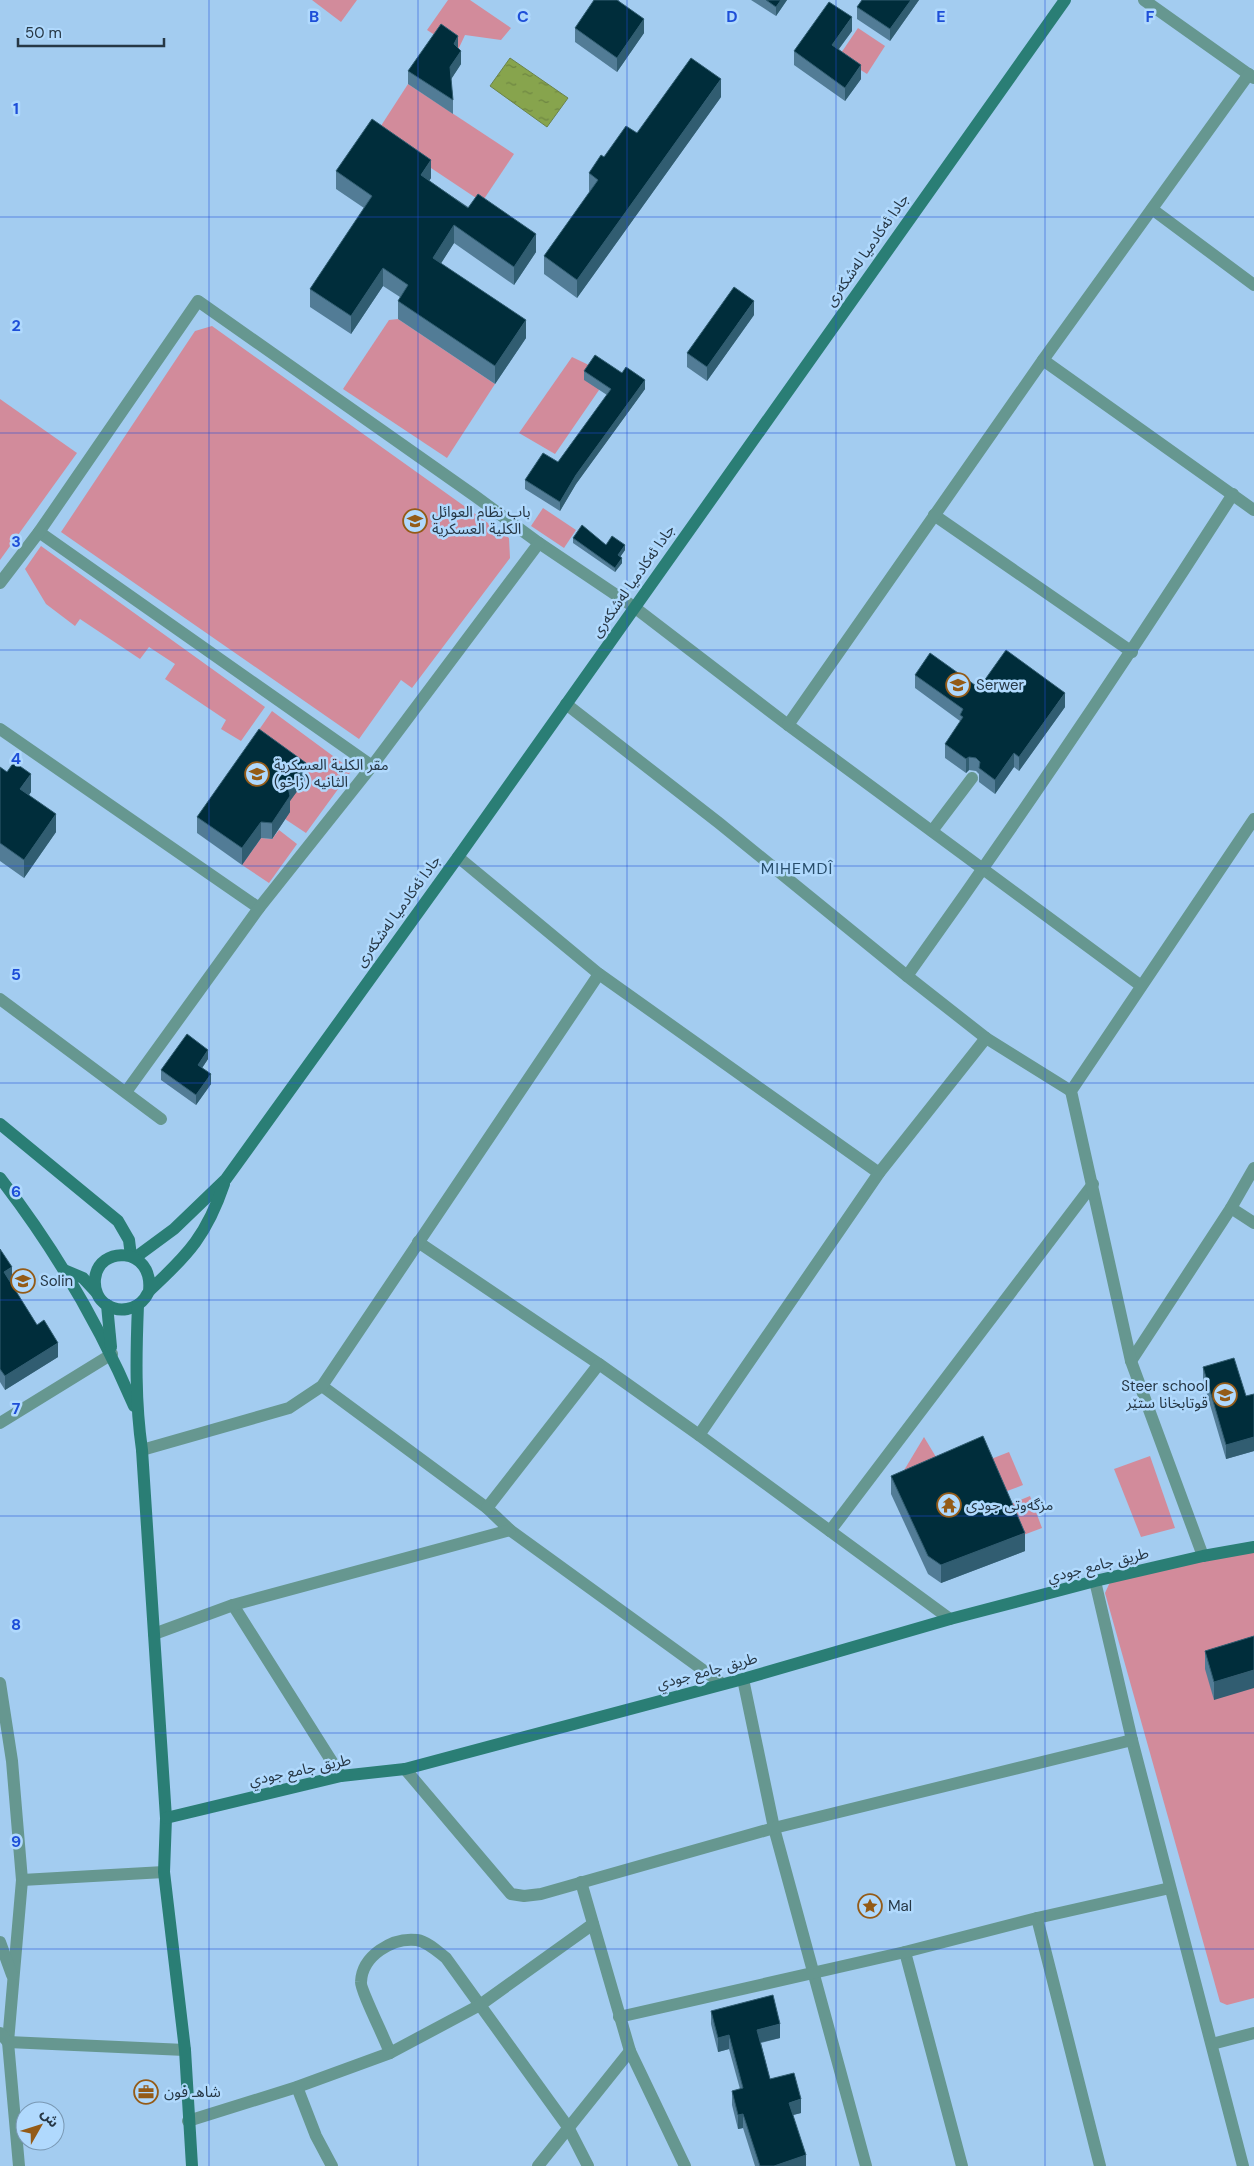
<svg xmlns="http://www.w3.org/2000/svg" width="1254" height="2166" viewBox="0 0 1254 2166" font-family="'DM Sans','Noto Sans Arabic',sans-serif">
  <defs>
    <pattern id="water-ripples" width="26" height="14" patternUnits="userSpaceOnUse" patternTransform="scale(1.25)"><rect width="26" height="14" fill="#87a44d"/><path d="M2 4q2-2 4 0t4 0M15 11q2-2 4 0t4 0" fill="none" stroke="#6e8642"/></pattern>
  </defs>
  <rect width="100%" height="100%" fill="#a3ccf0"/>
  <g fill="#d28b9b">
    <polygon points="312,0 357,0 341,22"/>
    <polygon points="448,0 470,0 511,28 501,40 465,35 458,50 427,30"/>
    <polygon points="858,28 885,46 867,74 839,56"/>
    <polygon points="408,84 514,154 482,202 377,132"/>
    <polygon points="398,319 495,384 447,458 343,389 389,320"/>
    <polygon points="212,326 509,538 510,558 412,688 401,680 359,739 61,532 195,331"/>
    <polygon points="572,357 593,367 599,390 555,454 519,433"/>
    <polygon points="0,399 77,453 0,560"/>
    <polygon points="543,508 576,530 564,548 531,526"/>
    <polygon points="41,546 265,707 241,741 221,729 226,720 165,679 175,664 149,647 140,659 80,619 75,626 46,604 25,569"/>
    <polygon points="272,711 352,770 306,833 285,819 259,746 252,740"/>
    <polygon points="279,830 297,844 269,883 242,865 261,838 272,839"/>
    <polygon points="924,1437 942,1467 894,1487"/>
    <polygon points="1009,1452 1023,1485 999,1494 986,1461"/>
    <polygon points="1150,1456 1175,1528 1141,1537 1114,1469"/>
    <polygon points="1030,1496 1042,1528 1018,1537 1006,1506"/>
    <polygon points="1254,1549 1254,1998 1227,2005 1220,2002 1105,1593 1110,1582"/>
  </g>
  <polygon fill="url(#water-ripples)" stroke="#6a834b" points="510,58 568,98 547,127 490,86"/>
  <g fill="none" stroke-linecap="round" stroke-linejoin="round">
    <g stroke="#669790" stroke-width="12">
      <polyline points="1144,0 1254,78"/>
      <polyline points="1152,209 1254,285"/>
      <polyline points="1043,360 1254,510"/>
      <polyline points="934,515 1132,652"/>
      <polyline points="39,532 372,766"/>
      <polyline points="0,583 39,532 198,301 475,496 539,543 634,607 788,725 1140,985"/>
      <polyline points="566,704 719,823 907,976 986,1038 1071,1091"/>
      <polyline points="788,725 1043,360 1249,74"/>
      <polyline points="0,729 259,908"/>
      <polyline points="932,831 972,778"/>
      <polyline points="458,857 599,974 879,1173"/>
      <path d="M907,976c113,-158 221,-318 326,-482"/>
      <polyline points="0,999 161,1119"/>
      <polyline points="126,1092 259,908 372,766 539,543"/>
      <polyline points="1231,1208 1254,1223"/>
      <polyline points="418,1242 599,1364 699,1435 950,1619"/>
      <polyline points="1131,1361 1231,1208 1254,1168"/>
      <polyline points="322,1386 487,1508 510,1530 721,1683"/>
      <polyline points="0,1423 112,1354"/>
      <polyline points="699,1435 879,1173 986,1038"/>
      <polyline points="142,1450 289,1408 322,1386 599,974"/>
      <polyline points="487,1508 599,1364"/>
      <polyline points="830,1531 1093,1184"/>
      <polyline points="1203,1556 1131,1361 1071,1091 1254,819"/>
      <polyline points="1095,1581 1132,1740 1243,2166"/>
      <polyline points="233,1605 341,1776"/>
      <polyline points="154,1634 233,1605 510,1530"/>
      <polyline points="743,1679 774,1828 866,2166"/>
      <polyline points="0,1683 12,1761 22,1880 8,2042 19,2166"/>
      <polyline points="405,1769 511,1894 524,1896 541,1894 774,1828 1132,1740"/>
      <polyline points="22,1880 164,1872"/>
      <polyline points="581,1882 630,2051 685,2166"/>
      <polyline points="1037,1918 1100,2166"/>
      <polyline points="0,1942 12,1975"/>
      <polyline points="905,1952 962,2166"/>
      <polyline points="619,2017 905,1952 1037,1918 1170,1888"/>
      <polyline points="0,2033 8,2042 185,2050"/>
      <polyline points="1212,2044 1254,2033"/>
      <path d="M390,2053c-4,-12 -30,-64 -29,-71 1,-26 31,-45 56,-42 11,2 20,11 29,18l122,169 20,39"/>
      <polyline points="297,2087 316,2136 332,2166"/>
      <polyline points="188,2121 297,2087 390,2053 480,2005 593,1924"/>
      <polyline points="538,2166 630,2051"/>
    </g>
    <g stroke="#2a7e75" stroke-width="12">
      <polyline points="0,1124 118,1221 129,1240 131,1256"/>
      <path d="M0,1178c55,71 99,146 134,228"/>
      <polyline points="136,1257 174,1229 226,1179 458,857 1065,0"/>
      <polyline points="64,1270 83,1278 96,1292"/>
      <path d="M149,1291c5,-45 -51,-46 -54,-12 -1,10 3,21 12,26 12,8 29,5 38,-7 2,-3 3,-6 6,-9 38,-35 56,-55 73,-105"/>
      <polyline points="107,1305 111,1347"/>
      <path d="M138,1305c-2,49 -3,96 4,145l24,368 -2,54 21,178 7,116"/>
      <polyline points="166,1818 341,1776 405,1769 743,1679 950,1619 1095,1581 1203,1556 1254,1547"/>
    </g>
  </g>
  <g fill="#527c96">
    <polygon points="619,0 619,2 644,33 617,72 575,42 575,28"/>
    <polygon points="751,0 787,0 776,16"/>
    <polygon points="919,0 890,41 857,19 857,7"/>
    <polygon points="852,31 839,49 861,79 845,101 794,65 794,51"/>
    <polygon points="458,48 461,64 451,79 453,100 453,114 408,84 408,71"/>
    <polygon points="721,97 577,298 544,274 544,256 590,192 589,191 589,173 604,157 637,133"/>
    <polygon points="336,171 431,178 429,181 536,252 514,285 454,243 441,263 526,338 495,384 398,319 398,301 400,297 383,286 351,334 310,307 310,289 364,208 336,189"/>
    <polygon points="754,315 707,381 687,367 687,353"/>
    <polygon points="584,371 645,389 576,484 560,511 525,489 525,480 558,462 607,395 584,380"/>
    <polygon points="573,538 606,545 625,550 620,557 622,563 615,572 573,543"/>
    <polygon points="915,675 979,688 1065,707 1019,771 1014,767 995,794 979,782 979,774 976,771 969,770 966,773 945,758 945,744 960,722 960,721 915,688"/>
    <polygon points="0,767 31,792 29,795 56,832 24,878 0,861"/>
    <polygon points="306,779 290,801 290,812 272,839 261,838 242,865 197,833 197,817"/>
    <polygon points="208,1059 202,1068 211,1084 196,1105 161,1080 161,1070"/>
    <polygon points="0,1249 12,1281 10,1282 37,1325 58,1357 5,1390 0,1382"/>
    <polygon points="1203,1367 1246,1396 1254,1394 1254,1451 1226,1459 1203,1381"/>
    <polygon points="891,1476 1025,1551 941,1583 928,1574 891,1494"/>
    <polygon points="1254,1636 1214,1700 1205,1669 1205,1651"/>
    <polygon points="711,2011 780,2038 761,2043 770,2079 801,2113 793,2115 806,2166 755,2166 743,2128 738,2129 732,2105 732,2091 740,2089 729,2049 718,2052 711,2024"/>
  </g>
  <g fill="#315d71">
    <polygon points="781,0 787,0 776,16 776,7"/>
    <polygon points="911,0 919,0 890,41 890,29"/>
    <polygon points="852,17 852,31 832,58 832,45"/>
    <polygon points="644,19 644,33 617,72 617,58"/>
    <polygon points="458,36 458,50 454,44"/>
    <polygon points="461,51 461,64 450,81 450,67"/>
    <polygon points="861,65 861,79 845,101 845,88"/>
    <polygon points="721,79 721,97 577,298 577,280"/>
    <polygon points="431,160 431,178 421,193 421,175"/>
    <polygon points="454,225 454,243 433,276 433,258"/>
    <polygon points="536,234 536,252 514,285 514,267"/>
    <polygon points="383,268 383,286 351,334 351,316"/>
    <polygon points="754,301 754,315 707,381 707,367"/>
    <polygon points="526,320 526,338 495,384 495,366"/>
    <polygon points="645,380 645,389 576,484 560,511 560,502 576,475"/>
    <polygon points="625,545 625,550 618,560 618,555"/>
    <polygon points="622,558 622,563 615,572 615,568"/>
    <polygon points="1065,693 1065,707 1019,771 1019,757"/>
    <polygon points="1014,753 1014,767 995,794 995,780"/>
    <polygon points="969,757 969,770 966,773 966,759"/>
    <polygon points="306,763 306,779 290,801 290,812 272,839 272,823 288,787"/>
    <polygon points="31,774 31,792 20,807 20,789"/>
    <polygon points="56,814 56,832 24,878 24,860"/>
    <polygon points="261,822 261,838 242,865 242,848"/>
    <polygon points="208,1050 208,1059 198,1074 198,1065"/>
    <polygon points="211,1074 211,1084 196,1105 196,1095"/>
    <polygon points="12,1267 12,1281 4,1285 4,1272"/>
    <polygon points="58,1343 58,1357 5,1390 5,1376"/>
    <polygon points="1254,1437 1254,1451 1226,1459 1226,1445"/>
    <polygon points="1025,1533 1025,1551 941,1583 941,1565"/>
    <polygon points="1254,1670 1254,1688 1214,1700 1214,1682"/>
    <polygon points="780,2024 780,2038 757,2043 757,2030"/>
    <polygon points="729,2035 729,2049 718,2052 718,2038"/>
    <polygon points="801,2099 801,2113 789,2116 789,2103"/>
    <polygon points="743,2114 743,2128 738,2129 738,2115"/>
    <polygon points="806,2155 806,2166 774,2166"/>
  </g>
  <g fill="#002d3b" stroke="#315d71">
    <polygon points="594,0 617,0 644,19 617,58 575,28"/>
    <polygon points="766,0 781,0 776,7"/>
    <polygon points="862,0 911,0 890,29 857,7"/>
    <polygon points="829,2 852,17 832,45 861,65 845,88 794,51"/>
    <polygon points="441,24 458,36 454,44 461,51 450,67 453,100 408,71"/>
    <polygon points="691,58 721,79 577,280 544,256 598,180 589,173 601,155 604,157 626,126 637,133"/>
    <polygon points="372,119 431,160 421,175 468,208 478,194 536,234 514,267 454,225 433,258 526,320 495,366 398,301 408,285 383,268 351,316 310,289 372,196 336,171"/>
    <polygon points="734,287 754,301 707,367 687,353"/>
    <polygon points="595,355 622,373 626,367 645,380 576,475 560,502 525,480 543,453 558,462 611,389 584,371"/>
    <polygon points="582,525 606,545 612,536 625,545 618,555 622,558 615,568 573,538"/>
    <polygon points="1006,650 1065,693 1019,757 1014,753 995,780 979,768 980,762 976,758 969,757 966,759 945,744 963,717 960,715 963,709 915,675 930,653 979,688"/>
    <polygon points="259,729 306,763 288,787 290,796 272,823 261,822 242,848 197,817"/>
    <polygon points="14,762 31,774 20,789 56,814 24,860 0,843 0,767 7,772"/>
    <polygon points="187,1034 208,1050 198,1065 211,1074 196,1095 161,1070"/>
    <polygon points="0,1249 12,1267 4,1272 37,1325 44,1320 58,1343 5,1376 0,1369"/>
    <polygon points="1234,1358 1246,1396 1254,1394 1254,1437 1226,1445 1203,1367"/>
    <polygon points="983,1436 1025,1533 941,1565 928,1556 891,1476"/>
    <polygon points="1254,1636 1254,1670 1214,1682 1205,1651"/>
    <polygon points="773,1995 780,2024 757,2030 770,2079 794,2073 801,2099 789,2103 806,2155 774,2166 760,2166 743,2114 738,2115 732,2091 743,2088 729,2035 718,2038 711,2011"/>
  </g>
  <path fill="none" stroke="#1d4ed8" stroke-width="1" stroke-opacity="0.55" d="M209,0v2166M418,0v2166M627,0v2166M836,0v2166M1045,0v2166M0,217h1254M0,433h1254M0,650h1254M0,866h1254M0,1083h1254M0,1300h1254M0,1516h1254M0,1733h1254M0,1949h1254"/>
  <defs>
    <g id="university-ring" transform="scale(1.25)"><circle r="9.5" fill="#b0d9fd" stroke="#945b17" stroke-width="1.5"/><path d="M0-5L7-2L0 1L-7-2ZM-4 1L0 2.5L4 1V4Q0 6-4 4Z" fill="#945b17"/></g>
    <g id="school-ring" transform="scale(1.25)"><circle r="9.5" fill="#b0d9fd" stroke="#945b17" stroke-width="1.5"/><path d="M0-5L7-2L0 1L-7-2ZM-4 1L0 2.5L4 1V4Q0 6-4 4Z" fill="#945b17"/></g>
    <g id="temple-ring" transform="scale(1.25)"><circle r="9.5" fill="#b0d9fd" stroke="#945b17" stroke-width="1.5"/><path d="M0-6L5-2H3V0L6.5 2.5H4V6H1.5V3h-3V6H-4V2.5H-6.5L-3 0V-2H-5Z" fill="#945b17"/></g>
    <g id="sight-ring" transform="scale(1.25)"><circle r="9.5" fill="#b0d9fd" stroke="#945b17" stroke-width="1.5"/><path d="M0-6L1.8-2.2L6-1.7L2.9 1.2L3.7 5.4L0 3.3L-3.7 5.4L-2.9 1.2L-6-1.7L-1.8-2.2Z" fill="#945b17"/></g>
    <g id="office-ring" transform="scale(1.25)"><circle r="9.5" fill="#b0d9fd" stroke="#945b17" stroke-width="1.5"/><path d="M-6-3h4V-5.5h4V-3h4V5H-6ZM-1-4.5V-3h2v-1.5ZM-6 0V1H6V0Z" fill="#945b17"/></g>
  </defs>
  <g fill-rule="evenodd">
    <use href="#university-ring" x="415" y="521"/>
    <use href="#school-ring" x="958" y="685"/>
    <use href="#university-ring" x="257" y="774"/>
    <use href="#school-ring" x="23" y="1281"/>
    <use href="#school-ring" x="1225" y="1395"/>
    <use href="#temple-ring" x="949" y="1505"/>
    <use href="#sight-ring" x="870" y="1906"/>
    <use href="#office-ring" x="146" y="2092"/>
  </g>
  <g text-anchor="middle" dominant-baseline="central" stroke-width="5" stroke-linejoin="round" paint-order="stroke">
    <g font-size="15" fill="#263745" stroke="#b0d9fd">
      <text transform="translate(867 250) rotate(-55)">جادا ئه‌كادميا له‌شكه‌رى</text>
      <text transform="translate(633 581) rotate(-55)">جادا ئه‌كادميا له‌شكه‌رى</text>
      <text transform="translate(398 911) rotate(-54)">جادا ئه‌كادميا له‌شكه‌رى</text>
      <text transform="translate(1098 1565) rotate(-14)">طريق جامع جودي</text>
      <text transform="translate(707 1671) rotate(-15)">طريق جامع جودي</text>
      <text transform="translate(300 1770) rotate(-12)">طريق جامع جودي</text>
    </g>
    <g font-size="15" fill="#263745" stroke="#b0d9fd" text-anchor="start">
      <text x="432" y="512">باب نظام العوائل<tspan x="432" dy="17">الكلية العسكرية</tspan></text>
      <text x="976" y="685">Serwer</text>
      <text x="274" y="765">مقر الكلية العسكرية<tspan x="274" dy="17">الثانيه (زاخو)</tspan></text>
      <text x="40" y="1281">Solin</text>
      <text x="1208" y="1386" text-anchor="end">Steer school<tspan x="1208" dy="17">قوتابخانا ستێر</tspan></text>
      <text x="966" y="1505">مزگەوتی جودی</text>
      <text x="888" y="1906">Mal</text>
      <text x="164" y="2092">شاهـ فون</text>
    </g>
    <g font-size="16" letter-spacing="1" fill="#284e6c" stroke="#b0d9fd">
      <text x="797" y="868">MIHEMDÎ</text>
    </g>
  </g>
  <g font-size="16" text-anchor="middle" font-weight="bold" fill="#1d4ed8" stroke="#b0d9fd" stroke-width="5" stroke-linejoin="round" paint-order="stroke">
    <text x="314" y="22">B</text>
    <text x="523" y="22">C</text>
    <text x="732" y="22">D</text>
    <text x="941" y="22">E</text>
    <text x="1150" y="22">F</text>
    <text x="16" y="114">1</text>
    <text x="16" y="331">2</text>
    <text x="16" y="547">3</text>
    <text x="16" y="764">4</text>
    <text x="16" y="980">5</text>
    <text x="16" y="1197">6</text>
    <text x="16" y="1414">7</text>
    <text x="16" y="1630">8</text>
    <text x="16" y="1847">9</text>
  </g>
  <g transform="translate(40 2126) rotate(51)"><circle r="24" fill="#b0d9fd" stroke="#7998b3"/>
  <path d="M0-4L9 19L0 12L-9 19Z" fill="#945b17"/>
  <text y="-8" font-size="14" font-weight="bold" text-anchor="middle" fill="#263745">ش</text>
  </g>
  <path d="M18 38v8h146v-8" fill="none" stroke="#263745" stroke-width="2.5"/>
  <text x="25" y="38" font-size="15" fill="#263745" stroke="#b0d9fd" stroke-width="4" paint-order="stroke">50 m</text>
</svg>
